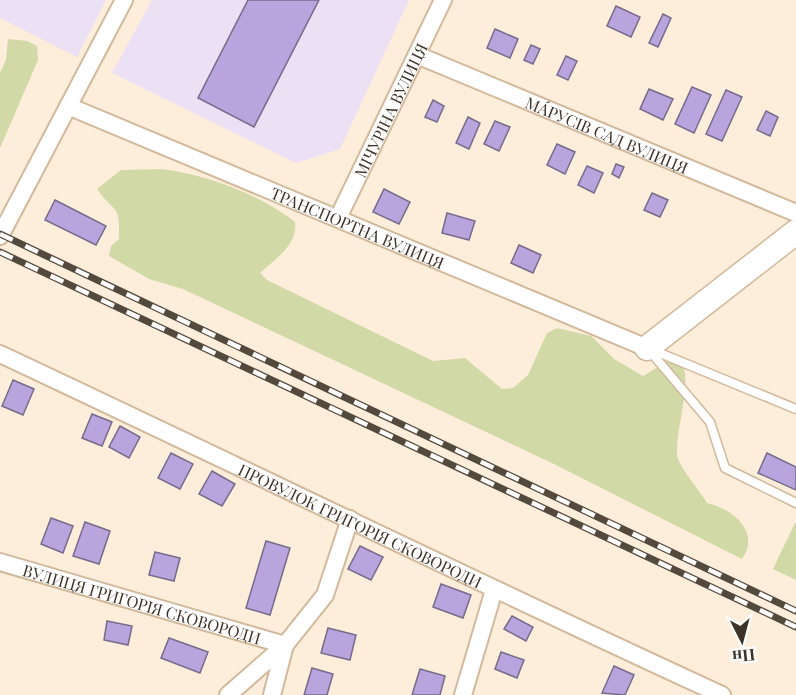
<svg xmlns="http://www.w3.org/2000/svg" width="796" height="695" viewBox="0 0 796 695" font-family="'Playfair Display',serif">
  <rect width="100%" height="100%" fill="#fdeddb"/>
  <g fill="#ece0f5">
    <polygon points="0,0 106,0 77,57 0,18"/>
    <polygon points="152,0 409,0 340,149 296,163 112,73"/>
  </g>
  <g fill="#d1d9a6">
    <polygon points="8,39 27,41 37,46 38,60 0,148 0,73 6,60"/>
    <path d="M162,169c46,6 97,25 133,53 3,23 -20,37 -35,51l7,7 166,81 32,-3 37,31 11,-1 15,-13 19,-42 10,-5 34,8 23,23 29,17 35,-21c18,22 -3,71 -1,100 1,11 24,37 30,48 26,6 54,29 35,56l-188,-95 -371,-175 -34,-10 -40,-23 2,-10 8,-7c1,-38 -4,-24 -22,-50l24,-19z"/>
    <polygon points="795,523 796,524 796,580 773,569"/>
  </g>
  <g fill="#b9a4de" stroke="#766b8a" stroke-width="1.5">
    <polygon points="248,0 319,0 254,127 198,98"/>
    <polygon points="616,6 640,17 631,37 607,26"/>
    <polygon points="663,14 671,18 658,47 649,43"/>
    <polygon points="495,29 518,39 510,58 487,48"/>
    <polygon points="531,45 540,49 533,64 524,60"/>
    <polygon points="566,56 577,61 568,80 557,75"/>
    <polygon points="692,87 711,95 694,133 675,124"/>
    <polygon points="649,89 673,99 663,120 640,109"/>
    <polygon points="726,90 742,97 722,141 706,134"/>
    <polygon points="433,100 444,106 437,122 425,117"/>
    <polygon points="766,111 778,117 770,136 757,130"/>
    <polygon points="468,117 480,123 469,149 456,143"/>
    <polygon points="495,121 510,127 499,151 484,144"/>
    <polygon points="557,144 575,152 565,174 547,165"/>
    <polygon points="616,164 624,167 619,178 612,174"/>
    <polygon points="587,166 603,173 594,193 578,185"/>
    <polygon points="384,189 410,202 399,224 373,212"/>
    <polygon points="652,193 668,200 660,217 644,210"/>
    <polygon points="55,200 106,226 96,245 45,220"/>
    <polygon points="447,213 475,221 469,240 442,233"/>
    <polygon points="519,245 541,255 533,273 511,263"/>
    <polygon points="13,380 34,389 23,415 2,406"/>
    <polygon points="92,414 112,422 102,446 82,438"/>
    <polygon points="120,426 140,437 129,458 109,447"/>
    <polygon points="171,453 193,464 180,489 158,478"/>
    <polygon points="767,453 796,467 796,490 758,473"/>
    <polygon points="212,471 235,484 222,506 199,494"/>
    <polygon points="51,518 73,526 63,553 41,544"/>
    <polygon points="85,522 110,531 99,564 73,556"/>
    <polygon points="266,541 290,548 270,615 246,608"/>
    <polygon points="360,546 383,557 371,580 348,569"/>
    <polygon points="155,552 180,558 174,581 149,575"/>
    <polygon points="441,584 471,595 463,618 433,607"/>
    <polygon points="512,616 533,627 526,641 504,629"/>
    <polygon points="107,621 132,626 128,645 104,640"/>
    <polygon points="328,628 356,635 350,660 321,653"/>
    <polygon points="169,638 208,652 200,673 161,658"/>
    <polygon points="501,652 524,660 517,678 495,669"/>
    <polygon points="614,666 634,675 625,695 602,693"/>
    <polygon points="312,668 333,674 327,695 304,695"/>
    <polygon points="420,669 445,676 440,695 412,695"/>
  </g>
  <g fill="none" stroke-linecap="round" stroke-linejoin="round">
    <g stroke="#d2b99b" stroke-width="11">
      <g id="lane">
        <polyline points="650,349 796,409"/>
        <polyline points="649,350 710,422 725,468 796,503"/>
      </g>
    </g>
    <g stroke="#d2b99b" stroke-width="20">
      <g id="street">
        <path id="s1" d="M417,55l379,158"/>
        <path id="s2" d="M68,106l579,242"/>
        <path id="s3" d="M338,218l105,-218"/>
        <polyline points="0,236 124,0"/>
        <path id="s4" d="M0,354c241,113 480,230 722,341"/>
        <path id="s5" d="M0,562l285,83 -13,50"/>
        <polyline points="228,695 285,645 325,595 350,519"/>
        <polyline points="463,695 494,590"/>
      </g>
    </g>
    <g stroke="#d2b99b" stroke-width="27">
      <polyline id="secondary" points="647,348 796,232"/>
    </g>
    <use href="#lane" stroke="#fff" stroke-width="8"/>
    <use href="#street" stroke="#fff" stroke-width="16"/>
    <use href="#secondary" stroke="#fff" stroke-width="24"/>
    <g stroke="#53493c" stroke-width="7">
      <g id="rail">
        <polyline points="0,234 796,611"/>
        <polyline points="0,252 796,627"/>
      </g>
    </g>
    <use href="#rail" stroke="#fdfdfd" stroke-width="4.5" stroke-dasharray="14" stroke-linecap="butt"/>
  </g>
  <g text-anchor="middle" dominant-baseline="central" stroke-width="6" stroke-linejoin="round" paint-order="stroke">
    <g font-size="16" fill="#3c3226" stroke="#fdfdfd">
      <text stroke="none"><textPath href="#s3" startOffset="120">МІЧУРІНА ВУЛИЦЯ</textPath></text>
      <text stroke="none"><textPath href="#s1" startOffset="206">МÁРУСІВ САД ВУЛИЦЯ</textPath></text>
      <text stroke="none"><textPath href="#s2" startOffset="314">ТРАНСПОРТНА ВУЛИЦЯ</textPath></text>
      <text stroke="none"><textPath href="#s4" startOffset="399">ПРОВУЛОК ГРИГОРІЯ СКОВОРОДИ</textPath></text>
      <text stroke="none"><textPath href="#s5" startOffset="148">ВУЛИЦЯ ГРИГОРІЯ СКОВОРОДИ</textPath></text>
    </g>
  </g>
  <g transform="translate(742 641) rotate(174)" stroke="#fdfdfd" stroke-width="4.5" paint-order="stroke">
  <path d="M0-4.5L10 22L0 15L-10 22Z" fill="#3c3226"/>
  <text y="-9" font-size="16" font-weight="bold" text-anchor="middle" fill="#3c3226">Пн</text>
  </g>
</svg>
